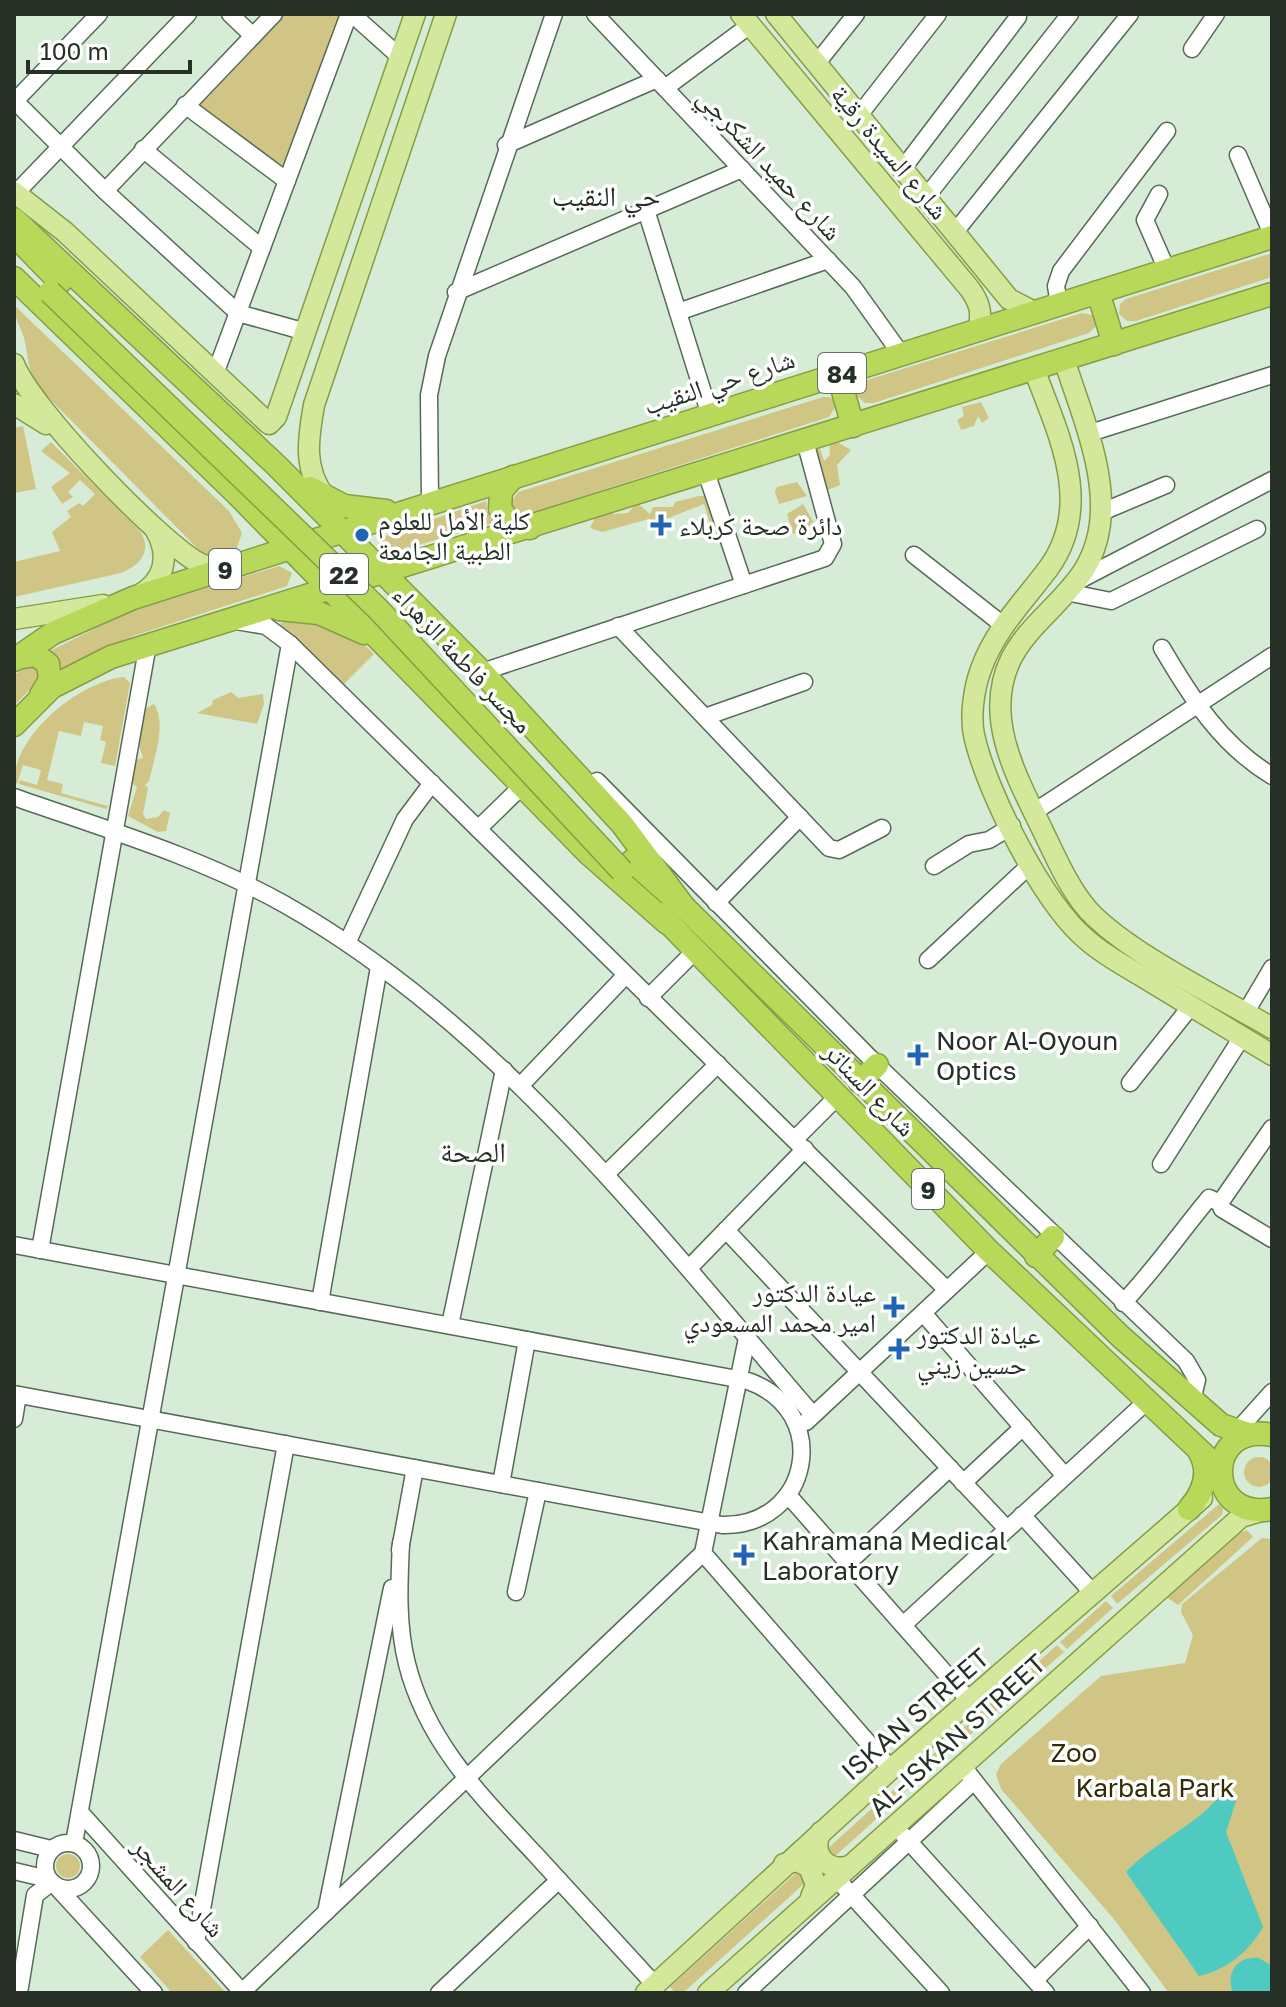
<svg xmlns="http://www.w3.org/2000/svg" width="1286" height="2007" viewBox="0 0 1286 2007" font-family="'Golos Text','Noto Naskh Arabic',sans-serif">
  <rect width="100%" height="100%" fill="#d7ecd6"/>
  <g fill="#d0c585">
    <polygon points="283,14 343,14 283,171 195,105"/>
    <polygon points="1272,253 1272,277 1136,321 1127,321 1119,314 1120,304 1126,299"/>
    <path d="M14,305l215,206 13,22 -6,17 -19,10 -13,-5 -161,-163c-15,-17 -14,-29 -18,-50 -3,-15 -11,-21 -11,-37z"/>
    <polygon points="1082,313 1092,315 1096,326 1089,333 874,403 865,403 857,396 858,386 864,381"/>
    <polygon points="823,397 830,397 837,404 829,417 528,514 516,512 510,504 518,492"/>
    <polygon points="981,402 989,418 982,423 978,416 974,426 961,430 957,420 964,416 962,407"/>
    <polygon points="23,426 36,489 14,493 14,428"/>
    <polygon points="817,440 824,461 830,455 829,443 834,440 851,450 837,465 840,485 825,491 809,444"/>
    <path d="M51,442l89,89c13,20 0,34 -19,42l-107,24v-35l46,-11 -8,-19 19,-15 -4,-6 12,-8 4,3 12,-12 -15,-14 -12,12 5,5 -11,7 -11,-17 19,-14 -29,-22z"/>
    <polygon points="797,482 807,496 779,504 775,492 777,487"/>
    <polygon points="699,496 708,496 719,532 713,533 704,504 651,525 649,519 602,532 590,528 595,518 609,510 613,514 628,513 637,503 650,514 653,507 673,507 675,502"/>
    <polygon points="486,501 487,511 496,522 391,553 383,554 375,549 382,537"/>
    <polygon points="803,504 817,528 793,534 787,514"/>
    <polygon points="279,566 292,573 287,586 133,636 58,670 59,658 48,652 124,614"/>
    <path d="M291,619c30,3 62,13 83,35l-30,30 -65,-60z"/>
    <polygon points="30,665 40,670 38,681 14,706 14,675"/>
    <path d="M124,677l6,6 -15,83 -14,-3 5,-21 -6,-2 3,-14 -19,-4 -3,14 -22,-5 -12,49 16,4 -2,9 47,13 -2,3 -87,-25 1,-4 17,5 4,-15 -18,-5 -6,19 -3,-2c0,-47 66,-101 110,-105z"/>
    <polygon points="231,692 238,698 263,694 264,704 257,724 197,713 212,705 213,700"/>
    <path d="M154,704c13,19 0,55 -5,77l-4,4 3,3 -5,26 3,5 12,-2 6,-7 6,3 -4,18 -8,1 -30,-16 9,-29 -6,-5 4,-22 8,-2 -4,-12 3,-35z"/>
    <circle cx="1259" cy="1472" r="15"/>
    <polygon points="1219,1504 1223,1509 1222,1515 1117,1604 1111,1596"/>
    <polygon points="1247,1530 1253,1537 1178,1605 1165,1596 1232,1536"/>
    <polygon points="1262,1538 1272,1539 1272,1993 1169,1993 1113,1918 1001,1789 996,1774 1001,1764 1101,1676 1185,1663 1193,1635 1181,1612 1182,1604"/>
    <polygon points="1106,1601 1113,1608 1067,1649 1060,1642"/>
    <polygon points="1057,1645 1064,1652 1009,1700 1003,1694"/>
    <polygon points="999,1696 1005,1703 951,1752 944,1745"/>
    <polygon points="941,1747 948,1754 887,1808 881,1801"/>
    <polygon points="878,1803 885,1811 832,1859 825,1851"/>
    <circle cx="68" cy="1866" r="12"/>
    <polygon points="808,1862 817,1872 683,1993 675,1993 670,1987"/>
    <polygon points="168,1930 226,1993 172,1993 140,1957"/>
  </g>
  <g fill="#4ecac1">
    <path d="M1233,1793l3,8 -10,31 37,95c-14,25 -37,43 -64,49l-73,-104c27,-29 74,-49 93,-76z"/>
    <path d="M1259,1958l13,8v27h-39c-8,-20 4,-37 26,-35z"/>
  </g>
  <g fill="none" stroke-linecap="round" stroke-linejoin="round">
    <g stroke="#576a57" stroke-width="19">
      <g id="minor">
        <polyline points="230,14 253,36"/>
        <polyline points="352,14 400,57"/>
        <polyline points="595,14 853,287 901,354"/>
        <polyline points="1192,49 1216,14"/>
        <polyline points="817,63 856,14"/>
        <polyline points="665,88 750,25"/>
        <polyline points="14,100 105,191 238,313 306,332"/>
        <polyline points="15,101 99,14"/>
        <polyline points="185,105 287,181"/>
        <polyline points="860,114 938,14"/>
        <polyline points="506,145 657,79"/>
        <polyline points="143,149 262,248"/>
        <polyline points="1238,155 1272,234"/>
        <polyline points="904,167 1018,17"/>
        <polyline points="105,191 274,14"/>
        <polyline points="16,193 188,14"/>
        <polyline points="1159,194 1145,220 1167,270"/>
        <polyline points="927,196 1070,14"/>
        <polyline points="646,210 710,415"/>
        <polyline points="955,232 1130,14"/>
        <polyline points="456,292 742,169"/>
        <polyline points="1059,304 1056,286 1061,271 1167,131"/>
        <polyline points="678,312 828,260"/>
        <polyline points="215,374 349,14"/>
        <polyline points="1087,434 1272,375"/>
        <polyline points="706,472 744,585"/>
        <polyline points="430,503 429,395 437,356 554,14"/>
        <polyline points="1102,512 1166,485"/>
        <polyline points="914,555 1003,625"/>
        <polyline points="1074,583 1272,480"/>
        <polyline points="1066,592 1111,601 1257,529"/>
        <polyline points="236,621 266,626 290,644 947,1290"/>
        <polyline points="618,626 829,848 839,850 882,828"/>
        <path d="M1162,648c30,51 59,97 110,128"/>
        <polyline points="482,672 825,558 833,544 805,441"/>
        <polyline points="705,717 804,682"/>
        <polyline points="597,781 877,1065 1186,1361 1197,1380 1192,1401"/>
        <path d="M14,797c91,32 186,60 270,107 213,120 372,329 529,511"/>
        <polyline points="1034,812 1272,656"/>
        <polyline points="478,829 522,786"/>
        <polyline points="934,866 969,844 989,840 1012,826"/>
        <polyline points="716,903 800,817"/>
        <polyline points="347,943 405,819 432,783"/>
        <polyline points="928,960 1031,864"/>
        <polyline points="648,998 695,951"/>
        <polyline points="1246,1012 1272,968"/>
        <polyline points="1130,1083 1191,1006"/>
        <polyline points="520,1086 625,976"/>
        <polyline points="1272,1128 1220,1203 1222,1209 1272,1239"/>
        <polyline points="795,1139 838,1096"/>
        <polyline points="1161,1164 1242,1037"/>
        <polyline points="606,1174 718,1064"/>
        <polyline points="726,1230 1007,1529"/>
        <path d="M14,1245l734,136c85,30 63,146 -26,144l-708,-131"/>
        <polyline points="40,1250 148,644"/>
        <polyline points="689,1268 805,1149"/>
        <polyline points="320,1302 379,967"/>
        <path d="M1123,1303c32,-34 57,-70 86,-105l11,5"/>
        <polyline points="923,1313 1065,1476"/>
        <polyline points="450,1325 504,1070"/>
        <polyline points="14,1419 18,1395"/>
        <polyline points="806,1422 989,1251"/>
        <polyline points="1236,1432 1272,1392"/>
        <polyline points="963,1483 1023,1427"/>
        <polyline points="501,1484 527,1340"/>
        <polyline points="788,1495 969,1700"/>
        <polyline points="1022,1515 1092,1592"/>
        <path d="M401,1543c-2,41 -4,81 6,121 20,79 74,132 128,190 40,44 80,87 120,131"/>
        <polyline points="400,1550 415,1468"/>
        <polyline points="703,1553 891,1769"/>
        <polyline points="848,1563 950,1468"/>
        <polyline points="516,1592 538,1491"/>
        <polyline points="903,1625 1146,1402"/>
        <polyline points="968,1773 1142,1993"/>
        <polyline points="80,1812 243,1993"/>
        <polyline points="904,1836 1046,1993"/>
        <polyline points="14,1840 51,1849"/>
        <circle cx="68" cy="1866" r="23"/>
        <polyline points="74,1843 290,644"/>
        <polyline points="14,1871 48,1879"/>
        <polyline points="836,1878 941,1993"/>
        <polyline points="54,1884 154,1993"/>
        <polyline points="326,1912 392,1588"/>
        <polyline points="196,1942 286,1444"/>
        <polyline points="1035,1980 1090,1926"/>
        <polyline points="242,1992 703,1553 747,1338"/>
        <polyline points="19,1993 35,1895 51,1883"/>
        <polyline points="439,1993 559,1880"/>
        <polyline points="746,1993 974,1781"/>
      </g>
    </g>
    <g stroke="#859d48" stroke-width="23">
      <g id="major">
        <path d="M741,14l228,274c10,13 14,25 9,41"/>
        <polyline points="776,14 1009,299 1034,312"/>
        <polyline points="14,192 65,232 269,424 276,417 415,14"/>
        <path d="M1064,359c20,65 60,147 20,211 -20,32 -56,55 -73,89 -29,59 7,120 32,172 13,27 26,57 45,79 40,43 131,87 184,118"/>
        <path d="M14,364c17,44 141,173 183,198 9,5 18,7 29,6"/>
        <path d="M1034,369c24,65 61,136 14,200 -25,33 -53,61 -67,100 -7,19 -11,46 -7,66 12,56 69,168 113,205 18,16 40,27 61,40 41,25 83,50 124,75"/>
        <polyline points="14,404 46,424"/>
        <path d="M325,497c-22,-28 -17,-58 -11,-92l132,-391"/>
        <path d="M138,596c27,-15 33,-40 17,-67"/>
        <polyline points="14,619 103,605"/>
        <path d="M821,1832c-11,21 5,41 29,34"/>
        <polyline points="784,1864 797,1861 809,1867 816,1885 811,1897"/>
        <polyline points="646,1993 891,1769 1202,1498"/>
        <polyline points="708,1993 1241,1517 1261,1511"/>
      </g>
    </g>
    <g stroke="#859d48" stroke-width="25">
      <g id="highway">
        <polyline points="14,219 276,465 482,672 622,824 684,907"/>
        <polyline points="19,240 60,282"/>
        <polyline points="14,278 238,495 589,854 667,923"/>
        <polyline points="1098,292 1114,344"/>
        <polyline points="838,374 853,426"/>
        <polyline points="513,477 501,491 500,509 512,524 530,528"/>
        <polyline points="310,488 344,506 386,511"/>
        <polyline points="279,609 319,613 364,633"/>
        <polyline points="17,658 36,655 48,664 50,680 41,695"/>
        <polyline points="14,660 53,633 133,598 1272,237"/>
        <polyline points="14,725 52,687 111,657 1272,294"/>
        <polyline points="632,861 684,907 1120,1336 1221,1425 1248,1434"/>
        <polyline points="660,914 989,1251 1217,1467 1220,1475"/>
        <polyline points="860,1082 877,1065"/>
        <polyline points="1036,1256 1053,1237"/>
        <path d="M1272,1435c-68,-14 -68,87 0,74"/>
        <path d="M1189,1509c15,-17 22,-38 10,-58"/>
      </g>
    </g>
    <use href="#minor" stroke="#fff" stroke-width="16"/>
    <use href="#major" stroke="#d4e89b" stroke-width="20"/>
    <use href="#highway" stroke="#b8d859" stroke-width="22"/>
    <g stroke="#859d48" stroke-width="25" stroke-linecap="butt">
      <polyline id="highway-bridge" points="50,292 378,609 622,871"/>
    </g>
    <use href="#highway-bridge" stroke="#b8d859" stroke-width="22"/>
  </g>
  <g fill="#2064b5" stroke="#fff" stroke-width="3">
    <path d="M657 513h8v8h8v8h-8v8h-8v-8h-8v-8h8z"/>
    <circle cx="362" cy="535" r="8"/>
    <path d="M914 1043h8v8h8v8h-8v8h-8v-8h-8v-8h8z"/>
    <path d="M890 1295h8v8h8v8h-8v8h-8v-8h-8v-8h8z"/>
    <path d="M895 1337h8v8h8v8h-8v8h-8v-8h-8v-8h8z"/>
    <path d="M740 1543h8v8h8v8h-8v8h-8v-8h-8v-8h8z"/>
  </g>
  <g text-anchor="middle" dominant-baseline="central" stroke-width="7" stroke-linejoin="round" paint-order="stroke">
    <g fill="#fff" stroke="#686e68" stroke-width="2">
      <rect x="818" y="353" width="48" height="40" rx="6"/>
      <rect x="209" y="549" width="32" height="40" rx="6"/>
      <rect x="320" y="554" width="48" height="40" rx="6"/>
      <rect x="912" y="1169" width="32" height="40" rx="6"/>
    </g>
    <g font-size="24" font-weight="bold" fill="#273027">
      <text x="842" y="373">84</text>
      <text x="225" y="569">9</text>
      <text x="344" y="574">22</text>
      <text x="928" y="1189">9</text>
    </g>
    <g font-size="26" fill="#273027" stroke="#fff">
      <text transform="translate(890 152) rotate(50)">شارع السيدة رقية</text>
      <text transform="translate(770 164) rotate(47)">شارع حميد الشكرجي</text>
      <text transform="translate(719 382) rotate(-18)">شارع حي النقيب</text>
      <text transform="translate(463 659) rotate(47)">مجسر فاطمة الزهراء</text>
      <text transform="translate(870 1089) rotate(46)">شارع السناتر</text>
      <text transform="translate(915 1714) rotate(-41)">ISKAN STREET</text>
      <text transform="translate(957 1735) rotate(-42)">AL-ISKAN STREET</text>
      <text transform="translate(179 1887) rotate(48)">شارع المشجر</text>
    </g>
    <g font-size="26" fill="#273027" stroke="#fff" text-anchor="start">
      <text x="378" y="520">كلية الأمل للعلوم<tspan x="378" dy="30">الطبية الجامعة</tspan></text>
      <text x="679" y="525">دائرة صحة كربلاء</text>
      <text x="936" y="1040">Noor Al-Oyoun<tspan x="936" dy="30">Optics</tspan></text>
      <text x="876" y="1292" text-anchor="end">عيادة الدكتور<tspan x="876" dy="30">امير محمد المسعودي</tspan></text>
      <text x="917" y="1334">عيادة الدكتور<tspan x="917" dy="30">حسين زيني</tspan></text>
      <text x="762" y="1540">Kahramana Medical<tspan x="762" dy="30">Laboratory</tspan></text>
    </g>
    <g font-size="26" fill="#322c04" stroke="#fff">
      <text x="1074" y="1752">Zoo</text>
      <text x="1155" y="1787">Karbala Park</text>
    </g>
    <g font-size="28" fill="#273027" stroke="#fff">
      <text x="606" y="195">حي النقيب</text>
      <text x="473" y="1151">الصحة</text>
    </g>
  </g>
  <rect width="1286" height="2007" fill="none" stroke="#273027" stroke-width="32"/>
  <path d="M28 60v12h162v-12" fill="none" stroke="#273027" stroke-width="4"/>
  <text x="40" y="60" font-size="24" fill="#273027" stroke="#ffffff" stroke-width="6" paint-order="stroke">100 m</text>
</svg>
